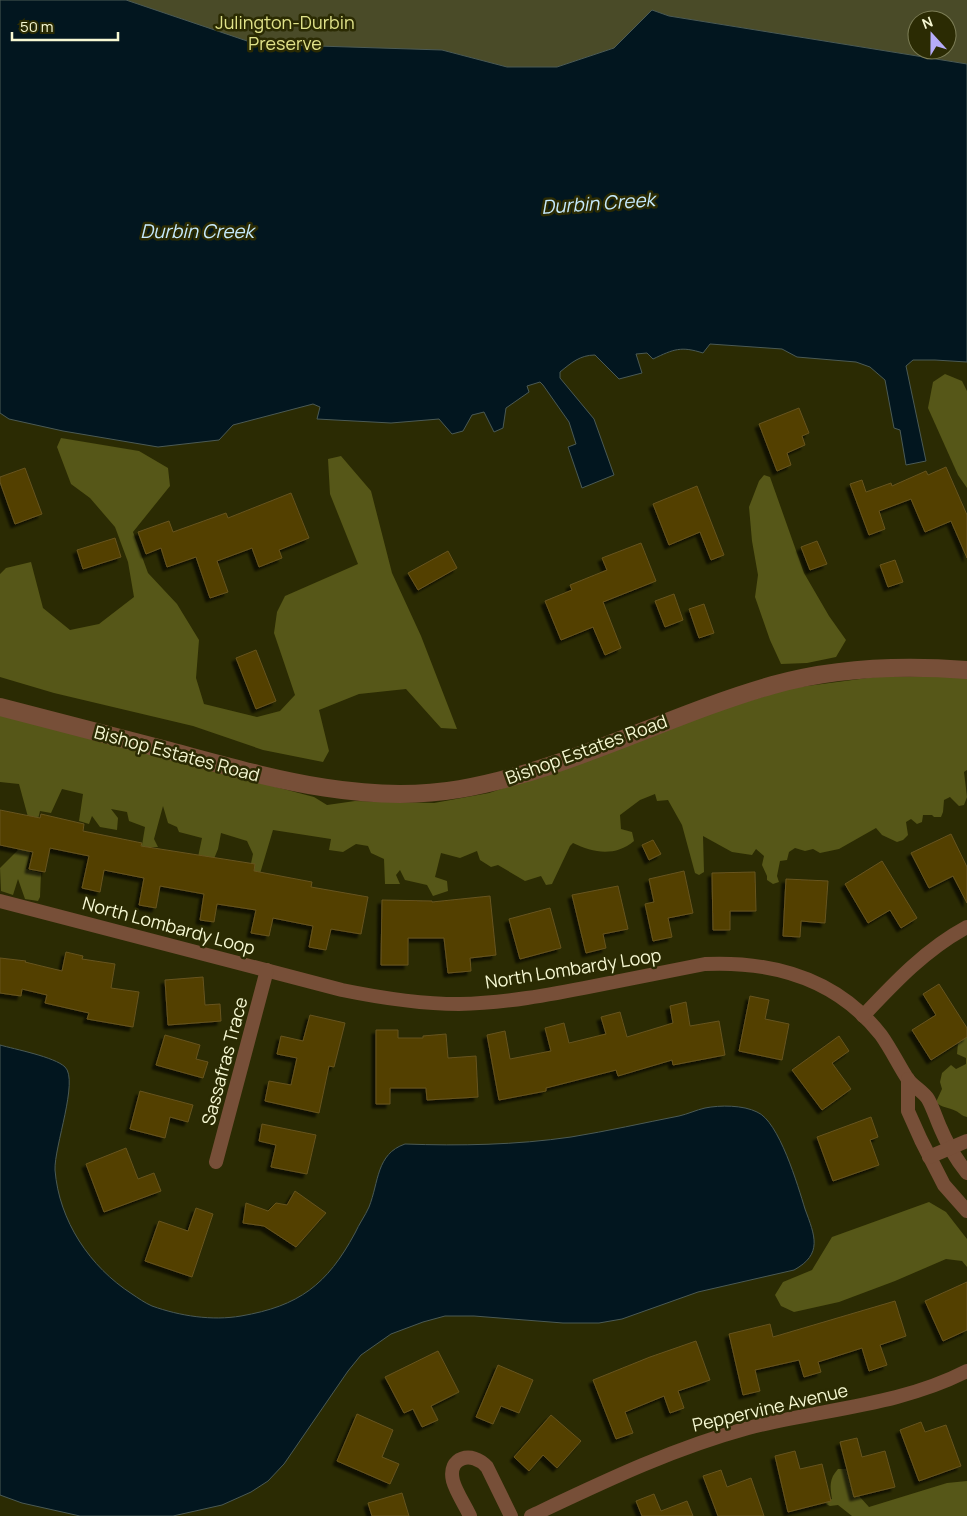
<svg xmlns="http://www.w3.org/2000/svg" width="967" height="1516" viewBox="0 0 967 1516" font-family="Manrope,sans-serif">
  <defs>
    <filter id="shadow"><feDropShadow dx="-4" dy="4" stdDeviation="1" flood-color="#0009"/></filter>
  </defs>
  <rect width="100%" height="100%" fill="#2b2b03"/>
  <path fill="#4a4b28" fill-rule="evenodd" d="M126,0h841v64l-298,-48 -17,-6 -38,38 -57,19h-50l-65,-17 -161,19 -88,-46zM917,20h30v30h-30z"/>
  <g fill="#565718">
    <polygon points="945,374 962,381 967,391 967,488 958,475 928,408 933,382"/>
    <polygon points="61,438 139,451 168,468 170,486 133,532 148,573 177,604 199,640 196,678 204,704 257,717 280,711 295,695 274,633 277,612 285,596 358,564 330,494 328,459 341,456 371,491 392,573 421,636 457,729 441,728 406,689 359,694 319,710 329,751 323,762 263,750 193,726 54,693 0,677 0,574 6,568 31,562 43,608 70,630 99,624 134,597 128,562 115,527 90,498 71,484 57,447"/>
    <polygon points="764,475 770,477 804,573 829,616 846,640 836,657 807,663 781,664 770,640 755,597 758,575 752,541 749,507 759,481"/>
    <path d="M938,676l29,1v93l-3,2 3,25 -3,8 -5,1 -9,-9 -6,3 -1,12 -2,5h-7l-2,-2h-9l-1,7 -5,2 -6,-5 -5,3 2,13 -5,5 -6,2 -15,-7 -6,-7 -37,21 -19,4 -7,-4 -8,2 -10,-3 -6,4 -2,8 -7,1 -3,15 2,6 -6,2 -6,-4v-4l-5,-11 2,-9 -8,-7 -4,6 -20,-3 -29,-16 1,36 -5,3 -4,-2 -13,-48 -14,-25 -11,1 -2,-7 -15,6 -20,15 1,14 11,3 2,9c-19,16 -41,12 -61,2l-3,3 -18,38 -6,1 -5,-9 -16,5 -27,-16 -7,2 -11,-7 -3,-9 -17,7 -19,-5 -6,24 12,4 1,10 -15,5 -6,-11 -22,-5 -5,-10 -4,5 4,9h-15l-1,-25 -13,-6 -3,-7 -12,-2 -13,8 -14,-2 2,-11 -58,-9 -14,47 -9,-9 3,-14 -6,-13 -26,-8 -3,16 -14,34 -9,-12 7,-33 -23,-6 -2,-5 -9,-4 -5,-17 -9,33 4,8h-7l-4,7 -6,-3 4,-24 -16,-6 -2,-9 -16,-3 7,9 -1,12 -17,-3 -8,-11 -3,8 -10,-3 4,-27 -21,-5 -11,24 -11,-2 -14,58 15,4 -1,24 -2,4 -13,-2 -7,-20 -5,16 -12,-4 -1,-23 19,-19 9,-32 -9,-33 -19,-2v-67l314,82 13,8 28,-4 79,2 55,-10 83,-28 140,-53 80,-24 83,-11z"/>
    <path d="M967,1036v81c-5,-1 -7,-4 -11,-6 -8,-4 -14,-3 -20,-9l6,-13 -2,-7 2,-9 9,-8 5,4 10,-5v-6l-9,-4 1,-11z"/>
    <polygon points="929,1202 946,1212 967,1239 967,1267 962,1261 946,1259 895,1281 839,1302 794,1312 781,1306 775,1295 783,1282 812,1270 832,1237"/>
    <path d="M838,1469h8l5,18 18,20 78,-24 20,-2v35h-115l-14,-11 -8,1 -6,-3v-2l8,-2c-2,-13 -3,-20 6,-30z"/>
  </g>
  <g fill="#02161f" stroke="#4b5a55">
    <path d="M0,0h126l130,44 186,6 65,17h50l57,-19 38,-38 17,6 298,48v298l-32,-2h-22l-7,6 20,95 -20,4 -6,-35 -6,-2 -9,-48 -15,-13 -14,-5 -59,-5 -15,-8 -72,-5 -7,9c-22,-7 -29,-4 -50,6l-6,-6 -11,1 6,19 -23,6 -24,-24c-15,0 -24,8 -35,17v6l34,41 20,56 -32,13 -14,-41 8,-3 -7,-22 -26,-37 -3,-3 -13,4 2,6 -23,16 -3,20 -9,4 -10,-20 -12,3 -9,16 -11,3 -13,-15 -48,4 -74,-4 3,-12 -7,-3 -80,21 -14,15 -61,7 -95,-16 -54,-12 -9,-6z"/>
    <path d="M0,1045c14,4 55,12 65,22 14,13 -11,80 -10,103 4,51 35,97 77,124 6,4 13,9 20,12 28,10 60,15 89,10 58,-10 86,-31 114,-83 4,-9 10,-17 14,-26 10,-25 7,-53 36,-63 55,2 111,1 166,-7 37,-6 72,-14 108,-21 9,-2 17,-6 26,-8 15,-3 38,-3 52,4 22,9 41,74 48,97 10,27 18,45 -11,61l-96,22 -76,27 -23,4h-36l-89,-7h-29l-22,6 -32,12 -30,21 -13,16 -64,93 -16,17 -17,11 -29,13 -49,11h-93l-58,-13 -22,-8z"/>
  </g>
  <g fill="#523f01" stroke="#67541e" filter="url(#shadow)">
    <polygon points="799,408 809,433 802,436 805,445 787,453 791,465 777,471 759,424"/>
    <polygon points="946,467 967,515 967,558 951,521 925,532 911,499 879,511 885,529 869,535 850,484 862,480 866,492 891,483 892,486 926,471 928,475"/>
    <polygon points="25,468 42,514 15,524 0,482 0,477"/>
    <polygon points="697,486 724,555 711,560 700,532 669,545 653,504"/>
    <polygon points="291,493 309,538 279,550 282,558 259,567 252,548 217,561 228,592 210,598 196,557 167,567 161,548 146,554 138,532 169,521 173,532 226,513 228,518"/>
    <polygon points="115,538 121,557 83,569 77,550"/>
    <polygon points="817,541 827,564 810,570 801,547"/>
    <polygon points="641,543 656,581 603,602 621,648 605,655 593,627 561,640 545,601 572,590 570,585 607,570 602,558"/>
    <polygon points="448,551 457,568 418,590 408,573"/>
    <polygon points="895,560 903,582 888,587 880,565"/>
    <polygon points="674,594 683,620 665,627 655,601"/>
    <polygon points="704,604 714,633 699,638 689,609"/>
    <polygon points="256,650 276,701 256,709 236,658"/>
    <polygon points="0,810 40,818 41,814 84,824 83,831 142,843 141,846 255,864 254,871 312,882 311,887 368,897 361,934 331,929 326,950 309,947 313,926 273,918 269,936 251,933 256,910 217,904 214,922 200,920 204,894 160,886 156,908 139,905 144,878 104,870 100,892 82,888 89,856 50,848 45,872 29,869 33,852 0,845"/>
    <polygon points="951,834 967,867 967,903 953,876 929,888 911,853"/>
    <polygon points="653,840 661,854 649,860 642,845"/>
    <polygon points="882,861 917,918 901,928 890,910 868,923 845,884"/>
    <polygon points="684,871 693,913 668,918 672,937 653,941 645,904 654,902 649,879"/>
    <polygon points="755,872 756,911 730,911 730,930 713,930 712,873"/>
    <polygon points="786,879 828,881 825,923 801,921 800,937 783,936"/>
    <polygon points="618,886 628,929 603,934 606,948 586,953 572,895"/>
    <polygon points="490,896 496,955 470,958 471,971 448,973 444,938 408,938 408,965 381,965 382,900 432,901 432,902"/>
    <polygon points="550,908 561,948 520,959 509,919"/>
    <polygon points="66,952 83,956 82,959 115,964 111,988 139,992 133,1027 87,1019 89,1013 45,1003 47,995 22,989 21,996 0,993 0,958 26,961 25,962 62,971"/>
    <polygon points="203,977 205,1005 220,1004 221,1021 168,1025 165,980"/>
    <polygon points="939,984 967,1028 967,1037 931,1060 912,1030 936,1015 923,994"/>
    <polygon points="750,996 769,1000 765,1019 789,1024 782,1060 739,1051"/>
    <polygon points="686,1002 690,1026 719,1021 725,1055 673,1065 672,1060 618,1076 616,1070 546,1088 546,1091 499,1100 487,1035 505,1031 510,1059 551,1051 545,1028 564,1023 569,1043 606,1034 601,1017 620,1012 627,1037 673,1023 670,1006"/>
    <polygon points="310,1015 345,1023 334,1067 329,1066 319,1113 265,1101 269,1081 291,1085 297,1058 277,1054 281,1036 303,1041"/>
    <polygon points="376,1030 398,1030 398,1038 423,1038 423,1036 446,1034 448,1058 476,1056 478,1097 427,1100 426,1088 390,1088 390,1104 376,1104"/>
    <polygon points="165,1035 200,1045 196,1059 208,1062 203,1078 156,1065"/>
    <polygon points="839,1036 849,1051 832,1063 851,1089 822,1110 792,1070"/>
    <polygon points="140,1091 193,1105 188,1122 170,1117 165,1138 130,1129"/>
    <polygon points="871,1117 878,1137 870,1140 879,1165 833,1181 817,1137"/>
    <polygon points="262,1124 316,1135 307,1174 271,1167 276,1145 259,1141"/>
    <polygon points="126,1148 138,1179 154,1173 161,1191 104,1212 86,1164"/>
    <polygon points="295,1191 326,1213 296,1247 264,1226 243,1223 246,1203 268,1211 276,1203 287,1205"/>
    <polygon points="196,1208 213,1214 192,1277 145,1261 159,1221 188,1231"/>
    <polygon points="967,1282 967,1330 943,1341 925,1301"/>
    <polygon points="895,1301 906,1336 880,1345 887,1365 869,1371 862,1348 818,1362 821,1372 804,1377 799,1360 755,1370 760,1391 743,1395 729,1334 770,1324 773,1337"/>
    <polygon points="696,1341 710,1380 678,1391 684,1408 670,1413 664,1396 625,1412 633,1433 616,1439 593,1380 650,1357"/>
    <polygon points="438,1351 459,1392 431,1406 438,1420 422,1427 413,1409 404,1413 385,1377"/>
    <polygon points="498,1365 533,1380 519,1413 501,1406 493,1424 476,1417"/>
    <polygon points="357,1414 393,1430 382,1457 399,1464 390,1484 337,1461"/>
    <polygon points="551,1415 581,1441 557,1468 543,1455 529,1471 514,1457"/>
    <polygon points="921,1422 925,1432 946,1425 961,1466 919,1481 900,1430"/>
    <polygon points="857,1438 862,1457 885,1451 895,1487 854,1497 840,1442"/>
    <polygon points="795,1451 800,1469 822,1464 831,1501 788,1512 775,1456"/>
    <polygon points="721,1470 727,1487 751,1478 764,1516 718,1516 703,1476"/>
    <polygon points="402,1493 409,1516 372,1516 368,1503"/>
    <polygon points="654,1494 661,1511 687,1501 693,1516 642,1516 636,1501"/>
  </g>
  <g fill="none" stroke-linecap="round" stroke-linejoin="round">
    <g stroke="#774f38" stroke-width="14">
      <path d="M0,901l342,89c39,8 77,14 117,14 46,-1 90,-9 135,-18 37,-7 74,-15 111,-22 69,-3 132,15 176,71 10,14 17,29 26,43 5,8 16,13 21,21 5,9 8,19 12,28 7,17 16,32 27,46"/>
      <path d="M863,1016c32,-34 63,-67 104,-89"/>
      <polyline points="908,1079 908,1111 921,1140 944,1185 967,1211"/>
      <polyline points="929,1157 967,1141"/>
      <polyline points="216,1162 267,970"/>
      <path d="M470,1516c-5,-11 -14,-24 -17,-35 -6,-24 19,-31 34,-14l24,49"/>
      <path d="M531,1516c72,-34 140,-67 217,-88 73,-19 151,-22 219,-57"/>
    </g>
    <path stroke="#774f38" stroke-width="18" d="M0,707c57,15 113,29 170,44 94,25 191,55 290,38 109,-19 207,-74 313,-104 64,-18 129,-20 194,-15"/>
  </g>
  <g text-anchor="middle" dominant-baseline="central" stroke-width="5" stroke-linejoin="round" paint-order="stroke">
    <g font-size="18" fill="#e0e289" stroke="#2b2b03">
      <text x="285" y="22">Julington-Durbin<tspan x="285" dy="21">Preserve</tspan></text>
    </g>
    <g font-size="18" fill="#f6f8d3" stroke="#2b2b03">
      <text transform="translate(586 749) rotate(-20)">Bishop Estates Road</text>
      <text transform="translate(177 753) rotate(15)">Bishop Estates Road</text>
      <text transform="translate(169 925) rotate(15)">North Lombardy Loop</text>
      <text transform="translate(573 968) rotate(-9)">North Lombardy Loop</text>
      <text transform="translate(224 1061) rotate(-75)">Sassafras Trace</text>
      <text transform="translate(770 1407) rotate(-13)">Peppervine Avenue</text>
    </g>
    <g font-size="19" font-style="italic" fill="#c6eafd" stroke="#2b2b03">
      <text transform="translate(598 203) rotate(-4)">Durbin Creek</text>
      <text x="197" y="231">Durbin Creek</text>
    </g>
  </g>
  <g transform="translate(932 35) rotate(339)"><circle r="24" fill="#2b2b03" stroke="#7c7d56"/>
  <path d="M0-4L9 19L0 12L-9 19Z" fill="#b6acf8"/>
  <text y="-8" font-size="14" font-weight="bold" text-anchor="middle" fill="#f6f8d3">N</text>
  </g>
  <path d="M12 32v8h106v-8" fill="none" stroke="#f6f8d3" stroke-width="2.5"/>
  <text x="20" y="32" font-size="15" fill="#f6f8d3" stroke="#2b2b03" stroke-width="4" paint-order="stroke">50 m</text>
</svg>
